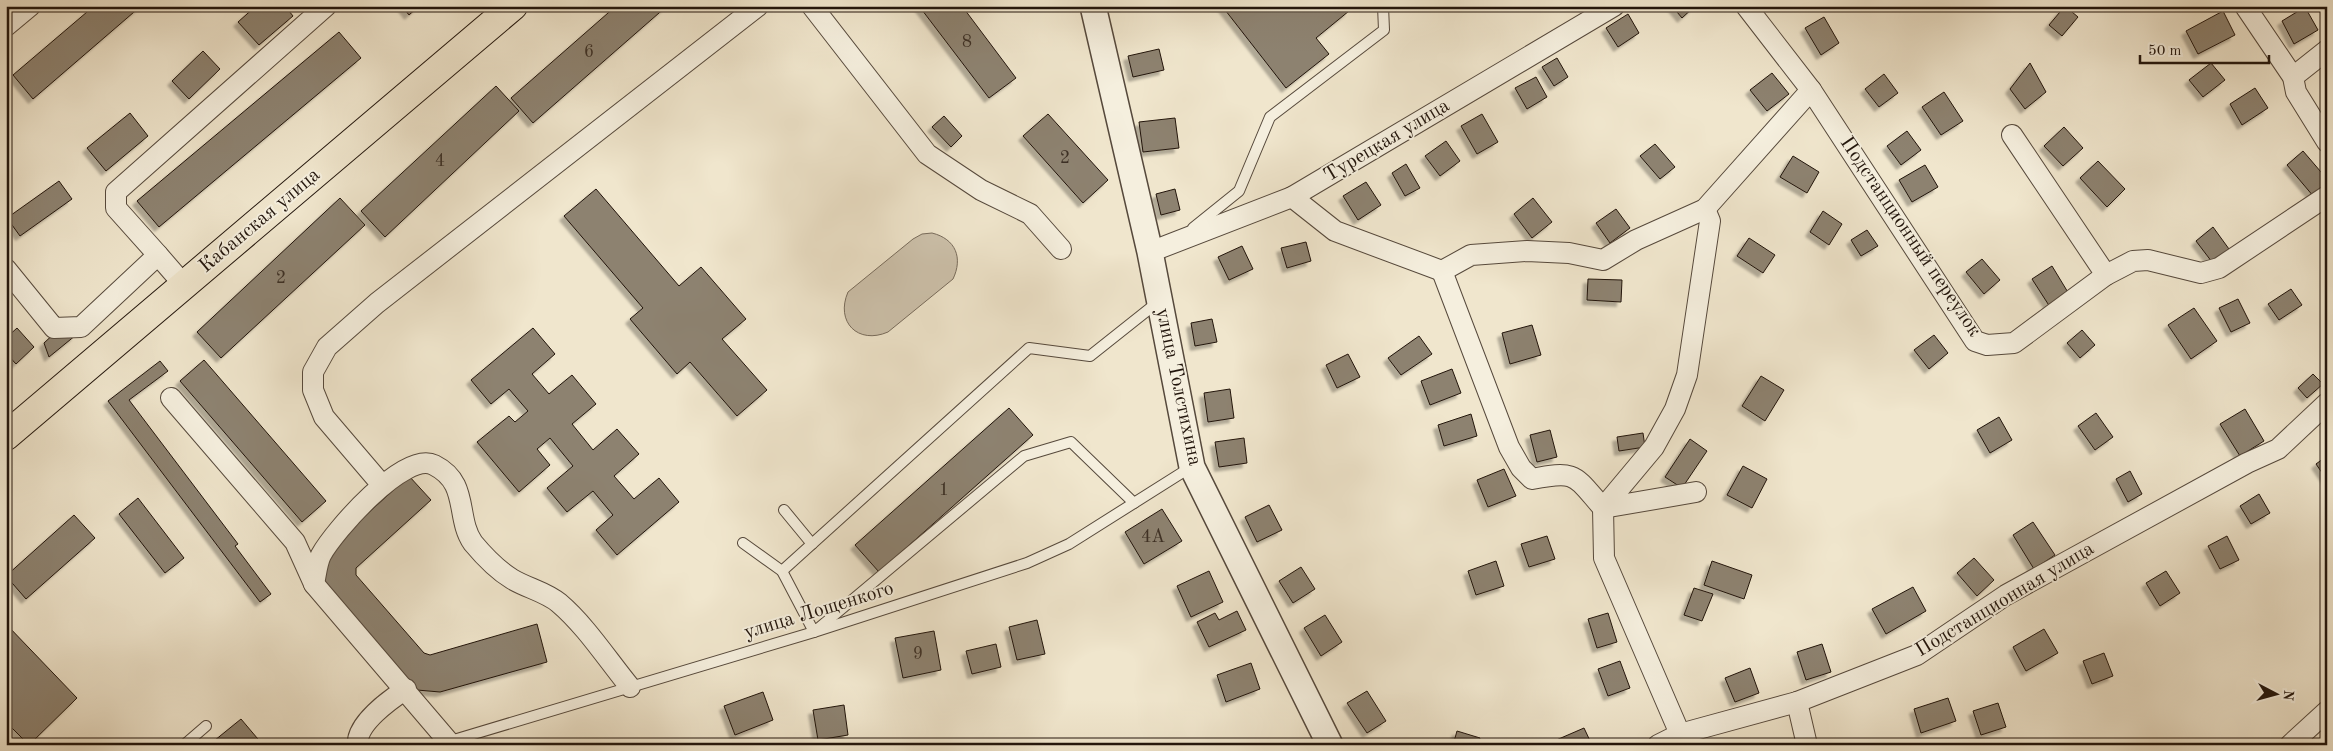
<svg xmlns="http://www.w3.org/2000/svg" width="2333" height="751" viewBox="0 0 2333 751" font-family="'Old Standard TT',serif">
  <defs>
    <filter id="shadow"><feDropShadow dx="-4.5" dy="4.5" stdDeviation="1" flood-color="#0004"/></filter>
  </defs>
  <rect width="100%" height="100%" fill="#f0e6cd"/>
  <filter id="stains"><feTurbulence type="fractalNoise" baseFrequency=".004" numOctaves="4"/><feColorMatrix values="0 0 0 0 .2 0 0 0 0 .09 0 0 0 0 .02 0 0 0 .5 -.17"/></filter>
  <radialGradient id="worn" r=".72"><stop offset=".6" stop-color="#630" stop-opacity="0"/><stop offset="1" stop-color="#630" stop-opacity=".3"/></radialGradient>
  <path fill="#cdc2ac" stroke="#786c5c" d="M932,233c24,6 31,25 21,46l-65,53c-30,13 -53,-10 -40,-40l65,-53 9,-5z"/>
  <g fill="#8d8270" stroke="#22150c" filter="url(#shadow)">
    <polygon points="94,6 141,6 33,99 13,75"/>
    <polygon points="256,6 285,6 293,16 259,45 238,22"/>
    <polygon points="402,6 419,6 409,15"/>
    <polygon points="616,6 667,6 533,123 511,98"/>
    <polygon points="919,6 962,6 1016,78 989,98"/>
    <polygon points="1222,6 1346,6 1349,11 1316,38 1329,54 1286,88"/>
    <polygon points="1672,6 1695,6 1682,18"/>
    <polygon points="2065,6 2078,17 2062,36 2049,25"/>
    <polygon points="2305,7 2318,30 2294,44 2282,21"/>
    <polygon points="2223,11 2235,35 2198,54 2186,31"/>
    <polygon points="1628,14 1639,33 1618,47 1606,28"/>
    <polygon points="1824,17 1839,43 1821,55 1805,28"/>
    <polygon points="339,32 361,58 159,227 137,201"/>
    <polygon points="1159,49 1164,70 1133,77 1128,56"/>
    <polygon points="203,51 220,69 189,99 172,81"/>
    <polygon points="1557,58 1568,77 1554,86 1542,67"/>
    <polygon points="2030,63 2046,92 2025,109 2010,89"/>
    <polygon points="2211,63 2225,80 2203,97 2189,80"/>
    <polygon points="1772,73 1789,94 1767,111 1750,90"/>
    <polygon points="1884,74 1898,93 1879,107 1865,89"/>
    <polygon points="1536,77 1547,97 1527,109 1515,88"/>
    <polygon points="496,86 519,111 385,237 361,211"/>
    <polygon points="2255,88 2268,108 2242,125 2230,104"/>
    <polygon points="1944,92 1963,121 1941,135 1922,107"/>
    <polygon points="130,113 148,136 106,171 87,148"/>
    <polygon points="1048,114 1108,180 1083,203 1023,136"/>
    <polygon points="1482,114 1498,142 1477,154 1461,126"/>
    <polygon points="944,116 962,136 951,147 932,127"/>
    <polygon points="1175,118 1179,148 1143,152 1139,122"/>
    <polygon points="2064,127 2083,148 2063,166 2044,146"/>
    <polygon points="1907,131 1921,150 1901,165 1887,146"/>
    <polygon points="1446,141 1460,161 1440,176 1425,156"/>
    <polygon points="1655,144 1675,167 1660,179 1640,156"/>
    <polygon points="2303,151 2327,179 2327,186 2314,197 2287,165"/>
    <polygon points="1793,156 1819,172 1807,193 1780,177"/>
    <polygon points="2098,161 2125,189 2107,207 2080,178"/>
    <polygon points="1406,164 1420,188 1405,196 1392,173"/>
    <polygon points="1925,165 1938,187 1912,202 1899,180"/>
    <polygon points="59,181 72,199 20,236 7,218"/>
    <polygon points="1366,182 1381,205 1358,220 1343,196"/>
    <polygon points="596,189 679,286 701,267 746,319 722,339 767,390 737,416 690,362 677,374 630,319 643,308 564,216"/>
    <polygon points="1175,189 1180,210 1161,215 1156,194"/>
    <polygon points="340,198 365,225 221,358 197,332"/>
    <polygon points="1533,198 1552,222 1532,238 1514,214"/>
    <polygon points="1616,209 1630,228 1610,243 1596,223"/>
    <polygon points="1823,211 1842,224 1829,245 1810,232"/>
    <polygon points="2213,227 2229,249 2212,262 2196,241"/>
    <polygon points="1867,230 1878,246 1861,256 1851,240"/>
    <polygon points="1749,238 1775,255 1763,273 1737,256"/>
    <polygon points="1306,242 1311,261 1287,268 1281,248"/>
    <polygon points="1242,246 1253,269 1229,280 1218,257"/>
    <polygon points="1982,259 2000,280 1984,294 1966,272"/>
    <polygon points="2052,266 2069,294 2050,307 2032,279"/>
    <polygon points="1588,279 1622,280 1621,302 1587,300"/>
    <polygon points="2291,289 2302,305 2279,320 2268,304"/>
    <polygon points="2238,299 2250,323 2231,332 2219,308"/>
    <polygon points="2194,308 2217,341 2191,359 2168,325"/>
    <polygon points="1212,319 1217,342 1195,346 1191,323"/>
    <polygon points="1532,325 1541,355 1510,364 1502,333"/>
    <polygon points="17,328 34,347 16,364 6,353 6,338"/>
    <polygon points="533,328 555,354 532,374 549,394 572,375 596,404 572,424 593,450 617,429 639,454 614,476 634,499 659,478 679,502 617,555 596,530 613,515 593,491 567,512 547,488 573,466 550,438 537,449 550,465 519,492 477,442 509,416 515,422 528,411 509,389 491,404 471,380"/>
    <polygon points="2082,330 2095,345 2080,358 2067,343"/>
    <polygon points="57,331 76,335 49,357 44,343"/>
    <polygon points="1934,335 1948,353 1929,369 1914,350"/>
    <polygon points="1419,336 1432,354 1401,375 1388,358"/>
    <polygon points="1348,354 1360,377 1337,388 1326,365"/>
    <polygon points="204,360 326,501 302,522 180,381"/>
    <polygon points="160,361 168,371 129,400 238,544 235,546 271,594 260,602 108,401"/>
    <polygon points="1452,369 1461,393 1430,405 1421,381"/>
    <polygon points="2313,374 2323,384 2307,398 2298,388"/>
    <polygon points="1761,376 1784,390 1765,421 1742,406"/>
    <polygon points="1230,389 1234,418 1208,422 1204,393"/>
    <polygon points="1009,408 1033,435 879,572 855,545"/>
    <polygon points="2245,409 2264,441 2240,456 2220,424"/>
    <polygon points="2096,413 2113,437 2095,450 2078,426"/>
    <polygon points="1471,414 1477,436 1444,446 1438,425"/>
    <polygon points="1999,417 2012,440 1990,453 1977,430"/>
    <polygon points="1550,430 1557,457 1537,462 1530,435"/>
    <polygon points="1643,433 1645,447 1619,451 1617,437"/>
    <polygon points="1244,438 1247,463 1219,467 1215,442"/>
    <polygon points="1690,439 1707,451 1682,488 1665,477"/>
    <polygon points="2327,456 2327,480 2316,464"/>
    <polygon points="1743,466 1767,479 1752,508 1727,495"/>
    <polygon points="1504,469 1516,496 1488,507 1477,480"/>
    <polygon points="2130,471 2142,494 2128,502 2116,479"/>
    <polygon points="409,476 431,500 356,568 356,575 424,653 430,655 537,624 547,662 440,692 417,690 329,599 318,572 334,544"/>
    <polygon points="2259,494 2270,513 2251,524 2240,506"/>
    <polygon points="138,498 184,558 165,573 119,514"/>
    <polygon points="1269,505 1282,530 1257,542 1245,517"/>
    <polygon points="1162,509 1182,541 1144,564 1125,532"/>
    <polygon points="74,515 95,538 26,599 6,576"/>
    <polygon points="2033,522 2055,555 2034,569 2013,535"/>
    <polygon points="1547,536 1555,559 1529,567 1521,544"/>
    <polygon points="2227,536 2239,560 2220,569 2208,546"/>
    <polygon points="1974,558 1994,580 1977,596 1957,573"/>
    <polygon points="1496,561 1504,586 1476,595 1468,571"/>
    <polygon points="1712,561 1752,575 1744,599 1704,585"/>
    <polygon points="1301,567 1315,589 1293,603 1279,581"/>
    <polygon points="1209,571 1223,602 1191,617 1177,586"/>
    <polygon points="2166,571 2180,593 2160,606 2146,583"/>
    <polygon points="1913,587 1926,611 1886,634 1872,609"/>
    <polygon points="1694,588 1713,594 1702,621 1684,615"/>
    <polygon points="1237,611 1246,630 1209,647 1197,622 1215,613 1219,620"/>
    <polygon points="1608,613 1617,642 1597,648 1588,619"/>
    <polygon points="1325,615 1342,642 1321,656 1304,628"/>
    <polygon points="1037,620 1045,654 1017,660 1009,627"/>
    <polygon points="6,624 77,698 29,745 6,722"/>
    <polygon points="2044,629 2058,653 2026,671 2013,647"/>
    <polygon points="934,631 941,670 903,678 895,638"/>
    <polygon points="996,644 1001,667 972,674 966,651"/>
    <polygon points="1822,644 1831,672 1806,680 1797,652"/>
    <polygon points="2104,653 2113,676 2092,684 2083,661"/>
    <polygon points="1620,661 1630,688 1608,696 1598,669"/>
    <polygon points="1251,663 1260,689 1226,702 1217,675"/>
    <polygon points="1750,668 1759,693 1735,702 1725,678"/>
    <polygon points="1367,691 1386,721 1367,733 1347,703"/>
    <polygon points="763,692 773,720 735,735 724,706"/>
    <polygon points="1948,698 1956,721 1921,733 1914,709"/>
    <polygon points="1998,703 2006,727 1981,735 1973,711"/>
    <polygon points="844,705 848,735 818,740 813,710"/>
    <polygon points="241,719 263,745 209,745"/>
    <polygon points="1584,728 1592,745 1555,745 1554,741"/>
    <polygon points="1457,731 1480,738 1478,745 1453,745"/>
  </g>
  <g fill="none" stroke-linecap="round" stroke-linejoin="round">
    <g stroke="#56493c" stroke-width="12">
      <g id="service">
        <polyline points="1193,228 1239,191 1270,117 1384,30 1383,6"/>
        <polyline points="784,510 812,544"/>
        <polyline points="743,543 782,571 814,632 1024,456 1071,442 1134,503"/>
        <polyline points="782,571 1029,348 1090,356 1158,302"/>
        <polyline points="184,745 206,726"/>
        <polyline points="437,745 814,632 1027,563 1069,544 1191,467"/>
      </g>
    </g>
    <g stroke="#56493c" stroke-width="22">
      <g id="minor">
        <polyline points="812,6 927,154 981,190 1030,214 1061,249"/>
        <polyline points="1746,6 1811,90 1975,341 1987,345 2014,343 2106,275 2133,261 2148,260 2201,273 2219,268 2327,196"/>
        <polyline points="2245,6 2293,77 2296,92 2327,142"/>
        <polyline points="6,26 30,6"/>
        <polyline points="2293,77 2327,50"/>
        <polyline points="2012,135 2106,275"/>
        <polyline points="1292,197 1335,231 1442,271 1471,255 1527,251 1569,253 1603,260 1636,240 1705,209 1811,90"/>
        <polyline points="1150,252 1292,197 1614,6"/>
        <polyline points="158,255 116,208 116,192 326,6"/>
        <polyline points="6,269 54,328 81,327 158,255 184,285"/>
        <path d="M1442,271l67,176 12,21 11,11c45,-9 42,-4 71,29l93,-16"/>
        <polyline points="171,398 295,542 314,584 448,741"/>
        <polyline points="382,485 324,417 313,390 313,372 327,347 377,303 758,6"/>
        <path d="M314,584c2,-9 3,-21 7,-29 13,-24 84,-105 113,-90 36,18 21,52 39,78 10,12 26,28 39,36 15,9 34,13 47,24 27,23 48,56 71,84"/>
        <polyline points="1797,702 1807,745"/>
        <polyline points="1680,734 1604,558 1603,508 1654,447 1675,409 1687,375 1710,221 1705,209"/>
        <path d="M358,745c-3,-21 33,-46 48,-56"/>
        <polyline points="1658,745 1680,734 1797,702 1917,655 2006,595 2247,463 2278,449 2327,403"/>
        <polyline points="2290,745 2327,711"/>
      </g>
    </g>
    <g stroke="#56493c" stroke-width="28">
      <polyline id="tertiary" points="1093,6 1150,252 1192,467 1330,745"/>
    </g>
    <g stroke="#22150c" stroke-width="30">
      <polyline id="primary" points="6,436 513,6"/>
    </g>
    <use href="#service" stroke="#f5efde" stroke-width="10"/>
    <use href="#minor" stroke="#f5efde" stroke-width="20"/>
    <use href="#tertiary" stroke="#f5efde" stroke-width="25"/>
    <use href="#primary" stroke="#f0e6cd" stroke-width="28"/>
  </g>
  <g text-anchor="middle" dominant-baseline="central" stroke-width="4" stroke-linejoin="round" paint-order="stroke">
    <g font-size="18" fill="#3d3025">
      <text x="967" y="42">8</text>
      <text x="589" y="52">6</text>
      <text x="1065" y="158">2</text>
      <text x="440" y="161">4</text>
      <text x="281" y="278">2</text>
      <text x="944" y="490">1</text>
      <text x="1153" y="537">4А</text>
      <text x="918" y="654">9</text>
    </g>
    <g font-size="20" fill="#22150c" stroke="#f5efde">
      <text transform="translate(1387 141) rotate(-31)">Турецкая улица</text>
      <text transform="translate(260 221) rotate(-40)">Кабанская улица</text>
      <text transform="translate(1910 237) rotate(56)">Подстанционный переулок</text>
      <text transform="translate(1178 387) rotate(78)">улица Толстихина</text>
      <text transform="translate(2005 600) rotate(-31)">Подстанционная улица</text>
      <text transform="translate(819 611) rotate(-17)">улица Лощенкого</text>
    </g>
  </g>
  <rect width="2333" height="751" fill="none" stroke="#f0e6cd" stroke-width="25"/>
  <rect x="8" y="8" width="2318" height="736" fill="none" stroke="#22150c" stroke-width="2.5"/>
  <rect x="12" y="12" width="2308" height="726" fill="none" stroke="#22150c"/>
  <g transform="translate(2276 694) rotate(96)" stroke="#f5efde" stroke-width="4" paint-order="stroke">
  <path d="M0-4L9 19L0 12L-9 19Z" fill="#22150c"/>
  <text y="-8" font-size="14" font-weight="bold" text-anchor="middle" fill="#22150c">N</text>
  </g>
  <path d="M2140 55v8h129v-8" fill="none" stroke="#22150c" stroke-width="2.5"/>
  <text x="2148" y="55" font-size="15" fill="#22150c" stroke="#f5efde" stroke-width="4" paint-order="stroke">50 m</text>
  <rect width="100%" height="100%" filter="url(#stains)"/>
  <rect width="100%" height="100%" fill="url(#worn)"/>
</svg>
